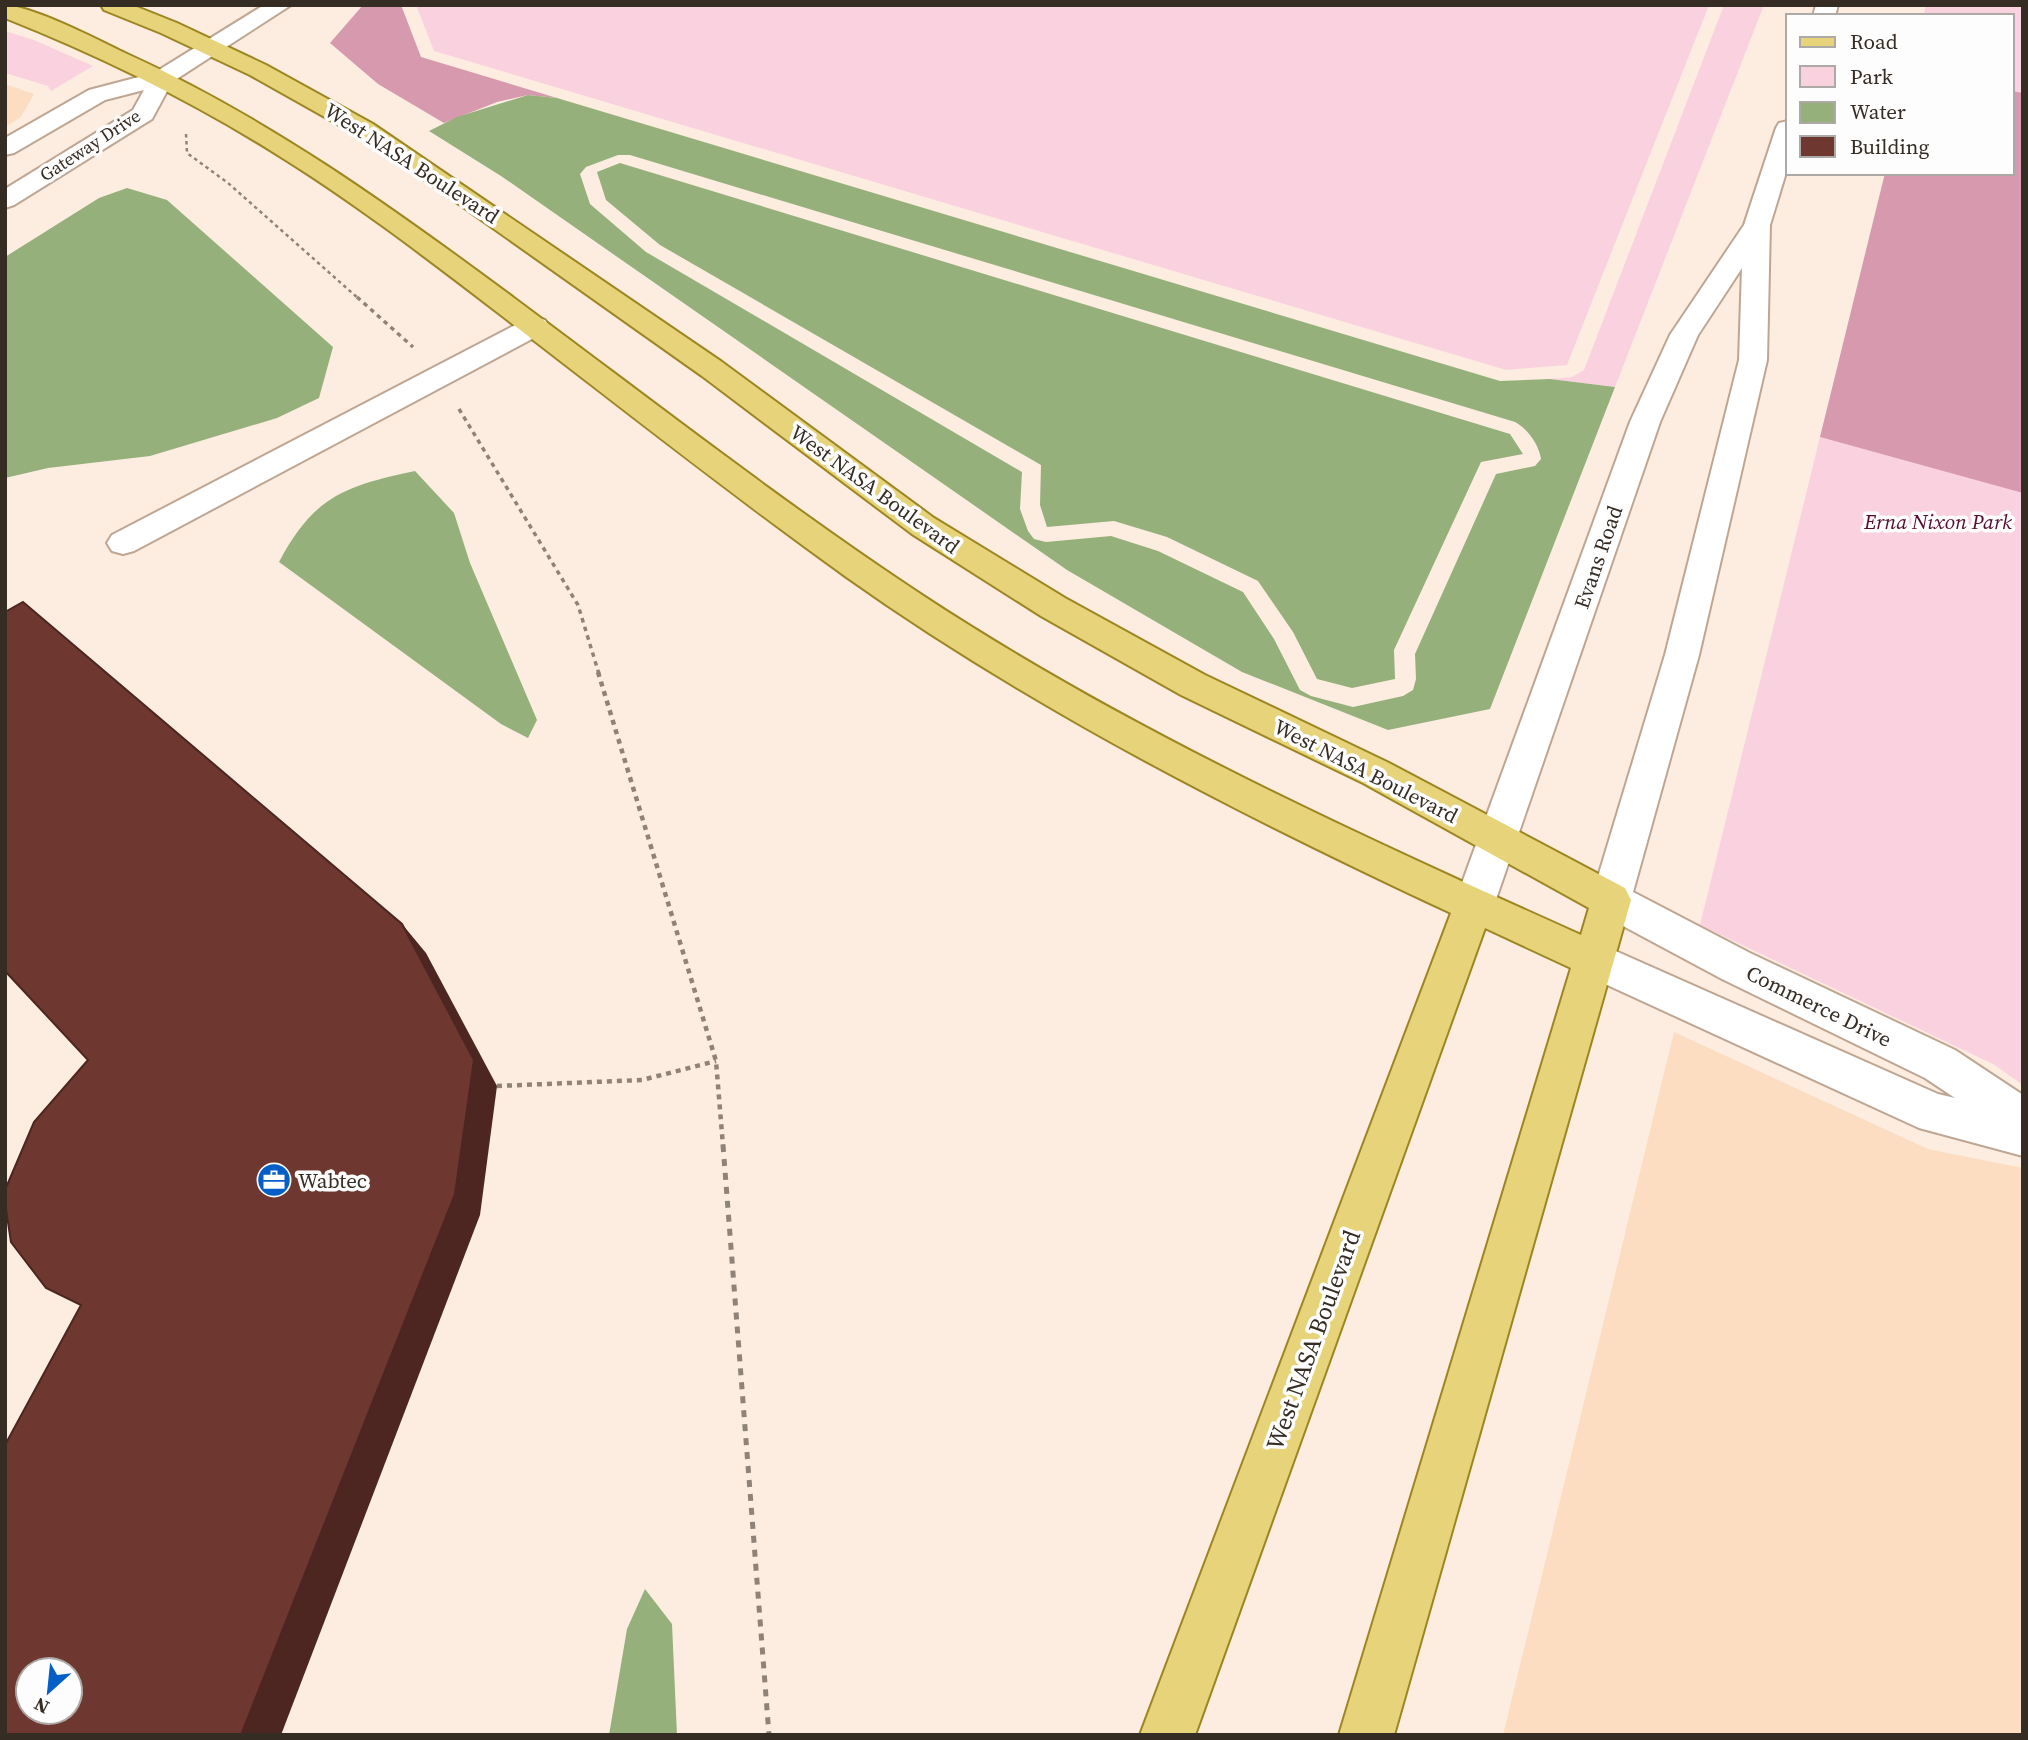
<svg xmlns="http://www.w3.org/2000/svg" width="2028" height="1740" viewBox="0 0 2028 1740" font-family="'Source Serif 4',serif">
  <rect width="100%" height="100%" fill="#fcede0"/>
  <g fill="#fcddc2">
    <polygon points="5,84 34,94 21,117 5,127"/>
    <polygon points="1674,1032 1928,1149 2023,1168 2023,1735 1503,1735"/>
  </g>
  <g fill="#fad2df">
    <polygon points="416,5 1709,5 1567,365 1506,370 434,51"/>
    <polygon points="1724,5 1764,5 1615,387 1550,379 1572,377 1584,370"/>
    <polygon points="1926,5 2023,5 2023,1085 1993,1064 1700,925 1820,437 1868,450 2012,173 2012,16 1923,16"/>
    <polygon points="5,31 34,40 93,66 51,91 48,86 5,73"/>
  </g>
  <g fill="#d799ae">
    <polygon points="363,5 401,5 421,57 557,98 528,95 497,102 444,123 378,84 330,43"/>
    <polygon points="2012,91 2023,93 2023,493 1820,437 1885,173 2012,173"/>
  </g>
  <g fill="#96b07b" fill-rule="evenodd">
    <path d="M528,95l29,3 943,283 50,-2 65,8 -125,322 -102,21 -146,-58 -175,-102 -566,-394 -72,-45 28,-14zM618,155h12l885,267c13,7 24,23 26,37l-6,7 -39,8 -81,180 1,25 -3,11 -10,6 -50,11 -42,-11 -11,-6 -26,-51 -31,-47 -85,-41 -47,-15 -65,6 -12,-3 -6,-8 -8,-22 2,-37 -376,-220 -56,-48 -10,-30 6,-7z"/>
    <polygon points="620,163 1510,434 1523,454 1481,462 1394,650 1395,679 1352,688 1317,679 1293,632 1258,581 1167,537 1114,521 1047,527 1040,505 1041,465 660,245 606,200 597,172"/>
    <polygon points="127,188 167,200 333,347 319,398 277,418 150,456 48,468 5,478 5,257 99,198"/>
    <path d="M415,471l39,42 16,50 67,157 -9,18 -27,-14 -222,-162c35,-66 66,-76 136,-91z"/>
    <polygon points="645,1589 672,1624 677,1735 609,1735 627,1629"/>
  </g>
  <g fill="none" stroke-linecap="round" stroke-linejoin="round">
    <g stroke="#bea692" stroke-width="4">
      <g id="minor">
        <polygon points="264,5 291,5 172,82 152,119 14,205 5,208 5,189 133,110 144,90 105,100 14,153 5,155 5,138 89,90 154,73"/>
        <polygon points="1816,5 1838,5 1835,16 1813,16"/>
        <polygon points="1788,121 1788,166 1770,225 1767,360 1699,655 1633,892 1750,953 1955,1050 2023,1095 2023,1156 1919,1128 1579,972 1573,959 1579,946 1593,941 1938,1094 1955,1098 1925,1078 1722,979 1597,912 1591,900 1665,655 1739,360 1742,268 1698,335 1660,422 1494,905 1488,917 1474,922 1460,917 1454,905 1630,422 1670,335 1744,225 1776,128 1779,123"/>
        <polygon points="535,317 545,320 549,326 545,332 134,551 123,554 112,551 107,543 112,535 525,320"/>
      </g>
    </g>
    <g stroke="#9d8622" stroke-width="4">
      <path id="major" d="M5,5c32,3 89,33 120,48 141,64 265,153 389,245 136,101 270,206 411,299 206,135 431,237 656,338l8,-27 -226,-125 -182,-88 -140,-79 -129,-82 -210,-158 -294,-208 -53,-34 -105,-59 -89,-42 -57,-23 -3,-5h31l45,18 89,42 107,59 349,238 212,156 131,80 140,77 184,88 236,125 6,12 -237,835h-55l232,-767 -86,-40 -290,807h-55l311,-822c-210,-98 -417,-203 -606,-337 -119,-85 -233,-176 -348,-264 -73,-56 -146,-112 -224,-160 -85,-53 -175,-97 -268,-134z"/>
    </g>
    <polyline stroke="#8f8379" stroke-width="2.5" stroke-dasharray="3.5 3.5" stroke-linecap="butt" points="186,134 187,153 228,183 359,299"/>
    <g stroke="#8f8379" stroke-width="3.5" stroke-dasharray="4.5 4.5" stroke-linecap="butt">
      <polyline points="357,297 413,347"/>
      <polyline points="459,409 578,605 599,674"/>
    </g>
    <g stroke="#8f8379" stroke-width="4.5" stroke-dasharray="5 5" stroke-linecap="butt">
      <polyline points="598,672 716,1061 723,1146"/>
      <polyline points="497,1086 642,1080 716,1061"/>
    </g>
    <polyline stroke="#8f8379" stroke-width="5" stroke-dasharray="7 7" stroke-linecap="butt" points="723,1145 769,1735"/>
    <use href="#minor" fill="#fff" fill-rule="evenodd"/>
    <use href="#major" fill="#e6d37a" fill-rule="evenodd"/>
  </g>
  <polygon fill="#4d2621" points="402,924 426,953 497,1086 480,1215 281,1735 241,1735"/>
  <path fill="#6e372f" stroke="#4d2621" stroke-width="2" fill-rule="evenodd" d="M23,602l379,322 72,136 -19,134 -214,541h-236v-290l76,-140 -35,-17 -35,-46 -6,-39v-13l29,-68 54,-62 -83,-89v-359zM28,1670h42v42h-42z"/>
  <defs>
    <g id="office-disc" transform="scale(1.75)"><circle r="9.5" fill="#045ec7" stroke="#fdfdfd"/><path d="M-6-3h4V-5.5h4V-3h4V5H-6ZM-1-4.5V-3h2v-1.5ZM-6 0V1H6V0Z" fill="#fff"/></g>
  </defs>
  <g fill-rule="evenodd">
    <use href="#office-disc" x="274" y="1180"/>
  </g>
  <g text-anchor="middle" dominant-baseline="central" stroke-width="7" stroke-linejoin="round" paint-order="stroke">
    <g font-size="18" fill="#352c24" stroke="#fdfdfd">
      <text transform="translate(90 145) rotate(-33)">Gateway Drive</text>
    </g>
    <g font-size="21" fill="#352c24" stroke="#fdfdfd">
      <text transform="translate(412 163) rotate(33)">West NASA Boulevard</text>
      <text transform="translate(875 489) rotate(36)">West NASA Boulevard</text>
      <text transform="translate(1598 557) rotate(-71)">Evans Road</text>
      <text transform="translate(1366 771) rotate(27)">West NASA Boulevard</text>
      <text transform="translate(1819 1006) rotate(26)">Commerce Drive</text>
    </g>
    <g font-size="21" font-style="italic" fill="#550b2f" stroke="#fdfdfd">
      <text x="1938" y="521">Erna Nixon Park</text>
    </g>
    <g font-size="21" fill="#352c24" stroke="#fdfdfd" text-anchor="start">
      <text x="298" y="1180">Wabtec</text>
    </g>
    <g font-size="24" fill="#352c24" stroke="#fdfdfd">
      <text transform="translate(1313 1340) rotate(-70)">West NASA Boulevard</text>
    </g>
  </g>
  <rect width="2028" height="1740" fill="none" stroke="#352c24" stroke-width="14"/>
  <rect x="1786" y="14" width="228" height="161" fill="#fdfdfd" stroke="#ada9a6" stroke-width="2"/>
  <rect x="1800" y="37" width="35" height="10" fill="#e6d37a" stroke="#ada9a6" stroke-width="2"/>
  <text x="1850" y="49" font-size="21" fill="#352c24">Road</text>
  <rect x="1800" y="66" width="35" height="21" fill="#fad2df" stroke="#ada9a6" stroke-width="2"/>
  <text x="1850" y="84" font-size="21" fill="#352c24">Park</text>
  <rect x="1800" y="102" width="35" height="21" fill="#96b07b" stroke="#ada9a6" stroke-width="2"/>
  <text x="1850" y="119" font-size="21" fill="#352c24">Water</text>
  <rect x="1800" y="136" width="35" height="21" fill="#6e372f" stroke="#ada9a6" stroke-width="2"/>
  <text x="1850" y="154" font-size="21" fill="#352c24">Building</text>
  <g transform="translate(49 1691) rotate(207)"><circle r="33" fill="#fdfdfd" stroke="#ada9a6" stroke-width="2"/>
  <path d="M0-5L12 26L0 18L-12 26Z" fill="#045ec7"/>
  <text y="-10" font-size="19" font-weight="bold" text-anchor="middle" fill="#352c24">N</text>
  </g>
</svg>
